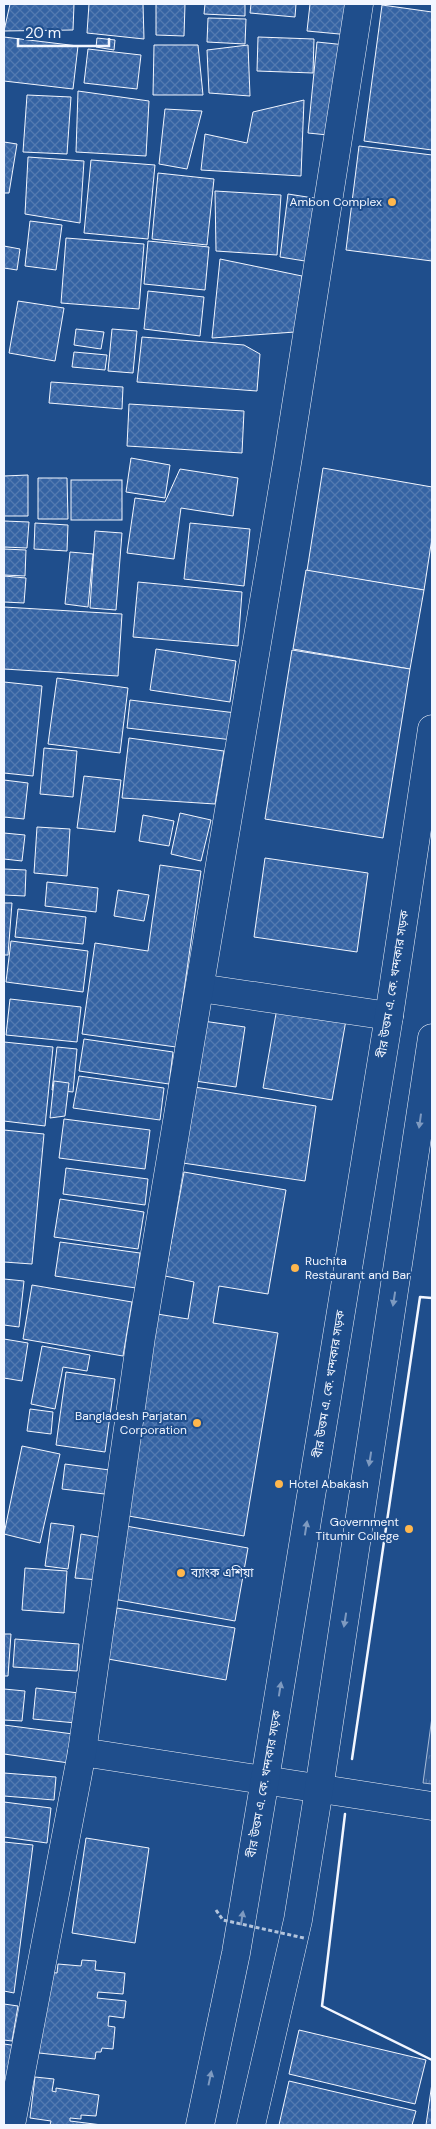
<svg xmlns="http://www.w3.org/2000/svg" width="436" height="2129" viewBox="0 0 436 2129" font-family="'DM Sans','Noto Sans Bengali',sans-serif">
  <defs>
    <pattern id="grass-tufts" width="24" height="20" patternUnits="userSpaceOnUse" patternTransform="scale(1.25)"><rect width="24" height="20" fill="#305b95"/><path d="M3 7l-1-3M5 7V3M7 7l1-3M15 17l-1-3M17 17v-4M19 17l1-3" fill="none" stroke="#4e73a5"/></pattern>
    <pattern id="building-cross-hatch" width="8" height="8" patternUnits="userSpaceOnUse" patternTransform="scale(1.25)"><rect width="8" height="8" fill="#3563a3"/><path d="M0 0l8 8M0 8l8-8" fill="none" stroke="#537ab1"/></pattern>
  </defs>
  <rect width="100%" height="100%" fill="#1f4e8c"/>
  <polygon fill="url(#grass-tufts)" stroke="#a8bbd7" points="432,1717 432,1784 423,1783"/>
  <g fill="url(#building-cross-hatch)" stroke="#f2f6ff">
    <polygon points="10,4 74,4 73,30 4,31"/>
    <polygon points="89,4 143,4 144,39 87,33"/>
    <polygon points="156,4 185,4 184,36 156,35"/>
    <polygon points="205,4 245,4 245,16 204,14"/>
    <polygon points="251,4 296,4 295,17 250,13"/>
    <polygon points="310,4 353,4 350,35 307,31"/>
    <polygon points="382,5 432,12 432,150 364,141"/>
    <polygon points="208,18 246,19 245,44 207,42"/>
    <polygon points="4,37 78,46 73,89 4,81"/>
    <polygon points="258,37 314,39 313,73 257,71"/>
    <polygon points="97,38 115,40 114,50 96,47"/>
    <polygon points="317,42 346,45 338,136 308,133"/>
    <polygon points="154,45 198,45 203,95 153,95"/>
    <polygon points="248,45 250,96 209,93 207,50"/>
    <polygon points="88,49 141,55 137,89 84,83"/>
    <polygon points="78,91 149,101 146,156 76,152"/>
    <polygon points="27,95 71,97 67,154 23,152"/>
    <polygon points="304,100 301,176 201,170 205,134 247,143 253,112"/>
    <polygon points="165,109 202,111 187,169 159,164"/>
    <polygon points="4,142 17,144 9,193 4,193"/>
    <polygon points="359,146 432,155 432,261 346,250"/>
    <polygon points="28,157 84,161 80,223 25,214"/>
    <polygon points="91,160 155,165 148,239 84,233"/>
    <polygon points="158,173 214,179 207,245 152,239"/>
    <polygon points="215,191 281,195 277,255 216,251"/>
    <polygon points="288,194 320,199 311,262 280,257"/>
    <polygon points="30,221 62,225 56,270 25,266"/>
    <polygon points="66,238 144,244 139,309 61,303"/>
    <polygon points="148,241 209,247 205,290 144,284"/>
    <polygon points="4,246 20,249 17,270 4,268"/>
    <polygon points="220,259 302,276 295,332 212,338"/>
    <polygon points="148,291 204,297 200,336 144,329"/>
    <polygon points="18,301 64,308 55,361 9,353"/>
    <polygon points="76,329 104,332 101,349 74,345"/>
    <polygon points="112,329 137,331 133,373 108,371"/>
    <polygon points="142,337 244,345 260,354 257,391 137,382"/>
    <polygon points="74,352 107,355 105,370 72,367"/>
    <polygon points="51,382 123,387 122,409 49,403"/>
    <polygon points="129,404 244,411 242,453 127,446"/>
    <polygon points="131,458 170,465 165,498 126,492"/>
    <polygon points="323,468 432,487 432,538 424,590 307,571"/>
    <polygon points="180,469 238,478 233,516 181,508 174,559 127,553 135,498 165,502"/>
    <polygon points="28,475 28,516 4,516 4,476"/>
    <polygon points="38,478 67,478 68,519 38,519"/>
    <rect x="71" y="480" width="51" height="40"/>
    <polygon points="4,521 29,522 27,548 4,547"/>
    <polygon points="35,523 68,525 67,551 34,549"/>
    <polygon points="190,523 250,529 244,586 184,579"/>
    <polygon points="95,531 122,533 116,610 90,608"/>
    <polygon points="4,549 26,550 25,576 4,575"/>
    <polygon points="70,552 93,554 88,607 65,604"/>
    <polygon points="306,570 424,590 410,669 293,649"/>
    <polygon points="4,576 26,578 24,603 4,602"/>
    <polygon points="138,582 242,592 238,646 133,637"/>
    <polygon points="4,607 122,614 118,676 4,669"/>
    <polygon points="156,649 236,661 230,702 150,690"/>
    <polygon points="292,650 410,669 383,838 265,819"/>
    <polygon points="57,678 128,688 120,753 48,744"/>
    <polygon points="4,682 42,686 33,776 4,773"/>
    <polygon points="130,700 236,713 233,740 127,728"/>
    <polygon points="129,738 224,751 215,804 122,798"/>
    <polygon points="44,748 77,751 73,797 40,794"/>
    <polygon points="84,776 121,780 115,832 77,828"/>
    <polygon points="4,780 28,783 24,819 4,817"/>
    <polygon points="180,813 211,820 201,861 171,854"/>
    <polygon points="143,815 174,821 169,846 139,841"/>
    <polygon points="37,827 70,829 67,876 34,873"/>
    <polygon points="4,833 25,835 22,861 4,859"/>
    <polygon points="265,858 368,873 357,952 254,937"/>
    <polygon points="160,865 201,871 176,1047 82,1034 95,943 148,951"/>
    <polygon points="4,869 26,870 25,896 4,895"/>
    <polygon points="47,882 98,888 96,912 45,906"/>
    <polygon points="118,890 149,895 144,921 114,916"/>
    <polygon points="4,903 12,903 8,955 4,955"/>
    <polygon points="18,909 86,917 83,944 15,937"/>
    <polygon points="11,941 88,951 83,992 6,982"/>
    <polygon points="10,999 81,1007 77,1042 6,1035"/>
    <polygon points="277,1008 346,1020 332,1100 263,1088"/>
    <polygon points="203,1021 245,1027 236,1087 195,1081"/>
    <polygon points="84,1039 173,1052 169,1084 79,1071"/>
    <polygon points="4,1042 53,1047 45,1126 4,1121"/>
    <polygon points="57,1047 77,1049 73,1092 52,1090"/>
    <polygon points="79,1076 164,1088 160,1120 73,1108"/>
    <polygon points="54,1081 69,1083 65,1116 50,1118"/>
    <polygon points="188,1086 316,1106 305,1181 176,1162"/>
    <polygon points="64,1119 150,1130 145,1169 59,1158"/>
    <polygon points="4,1130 44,1134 32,1264 4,1262"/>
    <polygon points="66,1168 148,1179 145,1205 63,1194"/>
    <polygon points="184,1172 286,1190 268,1294 219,1286 213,1323 278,1333 244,1536 117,1514 151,1313 188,1319 194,1282 165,1276"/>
    <polygon points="60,1199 144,1212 138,1249 54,1237"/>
    <polygon points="60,1242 140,1253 136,1288 55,1276"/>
    <polygon points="4,1279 24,1281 19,1327 4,1325"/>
    <polygon points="32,1285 132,1302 123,1356 23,1339"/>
    <polygon points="4,1339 28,1343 22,1381 4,1378"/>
    <polygon points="42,1346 90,1355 87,1371 63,1367 55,1409 31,1404"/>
    <polygon points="66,1372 115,1379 105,1452 56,1445"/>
    <polygon points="30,1409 53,1412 51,1434 27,1431"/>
    <polygon points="22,1446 60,1454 40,1543 4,1534"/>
    <polygon points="65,1464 117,1471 113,1495 62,1489"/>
    <polygon points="51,1523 74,1526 68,1569 45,1566"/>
    <polygon points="126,1526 248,1548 235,1621 113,1599"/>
    <polygon points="81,1534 104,1538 98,1580 75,1578"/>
    <polygon points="25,1568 67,1571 64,1613 22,1610"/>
    <polygon points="117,1608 235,1628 226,1680 108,1659"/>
    <polygon points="4,1634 11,1634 8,1676 4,1676"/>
    <polygon points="15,1639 79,1644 77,1671 13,1667"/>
    <polygon points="36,1688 79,1693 76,1723 33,1719"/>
    <polygon points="4,1689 25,1691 22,1721 4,1720"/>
    <polygon points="4,1725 73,1734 69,1763 4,1754"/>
    <polygon points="4,1773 56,1777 54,1800 4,1796"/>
    <polygon points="4,1802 51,1808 47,1843 4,1837"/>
    <polygon points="86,1838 149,1848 135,1943 72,1933"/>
    <polygon points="4,1842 33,1845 14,1993 4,1991"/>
    <polygon points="82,1960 96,1961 95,1970 125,1973 123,1994 98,1992 97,1998 126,2001 124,2018 109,2016 108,2026 115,2027 113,2049 102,2048 101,2052 96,2052 95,2059 39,2053 48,1972 57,1973 58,1964 81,1966"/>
    <polygon points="4,2004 18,2006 12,2041 4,2040"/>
    <polygon points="299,2030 426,2060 415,2104 289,2074"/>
    <polygon points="4,2044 18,2046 12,2081 4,2080"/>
    <polygon points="35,2077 54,2079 52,2091 56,2092 56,2088 99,2095 96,2116 81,2115 81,2119 70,2118 70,2121 102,2125 50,2125 51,2121 30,2118"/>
    <polygon points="289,2081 416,2111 412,2125 279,2125"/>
    <polygon points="432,2083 432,2125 426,2125"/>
  </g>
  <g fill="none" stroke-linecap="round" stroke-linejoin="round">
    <g stroke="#f2f6ff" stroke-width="29">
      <g id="minor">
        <polyline points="200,988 389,1016"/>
        <polyline points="82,1752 432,1806"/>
        <polyline points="11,2125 82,1752 141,1337 288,457 359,4"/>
      </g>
    </g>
    <g stroke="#f2f6ff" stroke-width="29">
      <g id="major">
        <polyline points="200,2125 236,1953 266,1773 389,1016 432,729"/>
        <polyline points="251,2125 298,1920 319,1789 432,1038"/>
      </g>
    </g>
    <use href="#minor" stroke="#1f4e8c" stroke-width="28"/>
    <use href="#major" stroke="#1f4e8c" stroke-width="28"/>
    <polyline stroke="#b3c4dc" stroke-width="3" stroke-dasharray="4 2.5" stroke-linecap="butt" points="216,1910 223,1920 304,1938"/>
    <g stroke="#f2f6ff" stroke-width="2.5">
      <polyline points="352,1759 420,1297 432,1298"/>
      <polyline points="345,1814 322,2006 432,2060"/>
    </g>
  </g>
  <defs><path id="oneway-solid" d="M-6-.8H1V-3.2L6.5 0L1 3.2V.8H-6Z" transform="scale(1.25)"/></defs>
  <g fill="#7e9ac0">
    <use href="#oneway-solid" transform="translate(420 1121) rotate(98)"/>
    <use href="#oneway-solid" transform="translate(394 1299) rotate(99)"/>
    <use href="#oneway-solid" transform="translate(370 1459) rotate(99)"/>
    <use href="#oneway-solid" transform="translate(306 1528) rotate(-81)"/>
    <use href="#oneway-solid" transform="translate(345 1620) rotate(99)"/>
    <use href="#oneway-solid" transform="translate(280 1689) rotate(-81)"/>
    <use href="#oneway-solid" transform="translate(242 1918) rotate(-81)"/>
    <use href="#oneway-solid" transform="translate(210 2078) rotate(-78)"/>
  </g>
  <g fill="#ffb74d" stroke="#1f4e8c" stroke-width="2">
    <circle cx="392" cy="202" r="5"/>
    <circle cx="295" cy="1268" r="5"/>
    <circle cx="197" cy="1423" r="5"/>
    <circle cx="279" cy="1484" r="5"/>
    <circle cx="409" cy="1529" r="5"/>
    <circle cx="181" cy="1573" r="5"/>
  </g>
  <g text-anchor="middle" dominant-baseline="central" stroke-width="4" stroke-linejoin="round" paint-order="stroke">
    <g font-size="12" fill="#f2f6ff" stroke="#1f4e8c" text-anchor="end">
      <text x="382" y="202">Ambon Complex</text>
      <text x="305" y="1261" text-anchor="start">Ruchita<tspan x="305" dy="14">Restaurant and Bar</tspan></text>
      <text x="187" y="1416">Bangladesh Parjatan<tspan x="187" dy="14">Corporation</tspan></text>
      <text x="289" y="1484" text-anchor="start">Hotel Abakash</text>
      <text x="399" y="1522">Government<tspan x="399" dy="14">Titumir College</tspan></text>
      <text x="191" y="1573" text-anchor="start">ব্যাংক এশিয়া</text>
    </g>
    <g font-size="12" fill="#f2f6ff" stroke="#1f4e8c">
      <text transform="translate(393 984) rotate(-81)">বীর উত্তম এ. কে. খন্দকার সড়ক</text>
      <text transform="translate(329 1384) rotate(-81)">বীর উত্তম এ. কে. খন্দকার সড়ক</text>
      <text transform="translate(264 1784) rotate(-80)">বীর উত্তম এ. কে. খন্দকার সড়ক</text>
    </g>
  </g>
  <rect width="436" height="2129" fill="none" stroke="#f2f6ff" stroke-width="10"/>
  <path d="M18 38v8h91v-8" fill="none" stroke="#f2f6ff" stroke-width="2.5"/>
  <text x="25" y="38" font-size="15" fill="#f2f6ff" stroke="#1f4e8c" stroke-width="4" paint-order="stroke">20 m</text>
</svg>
